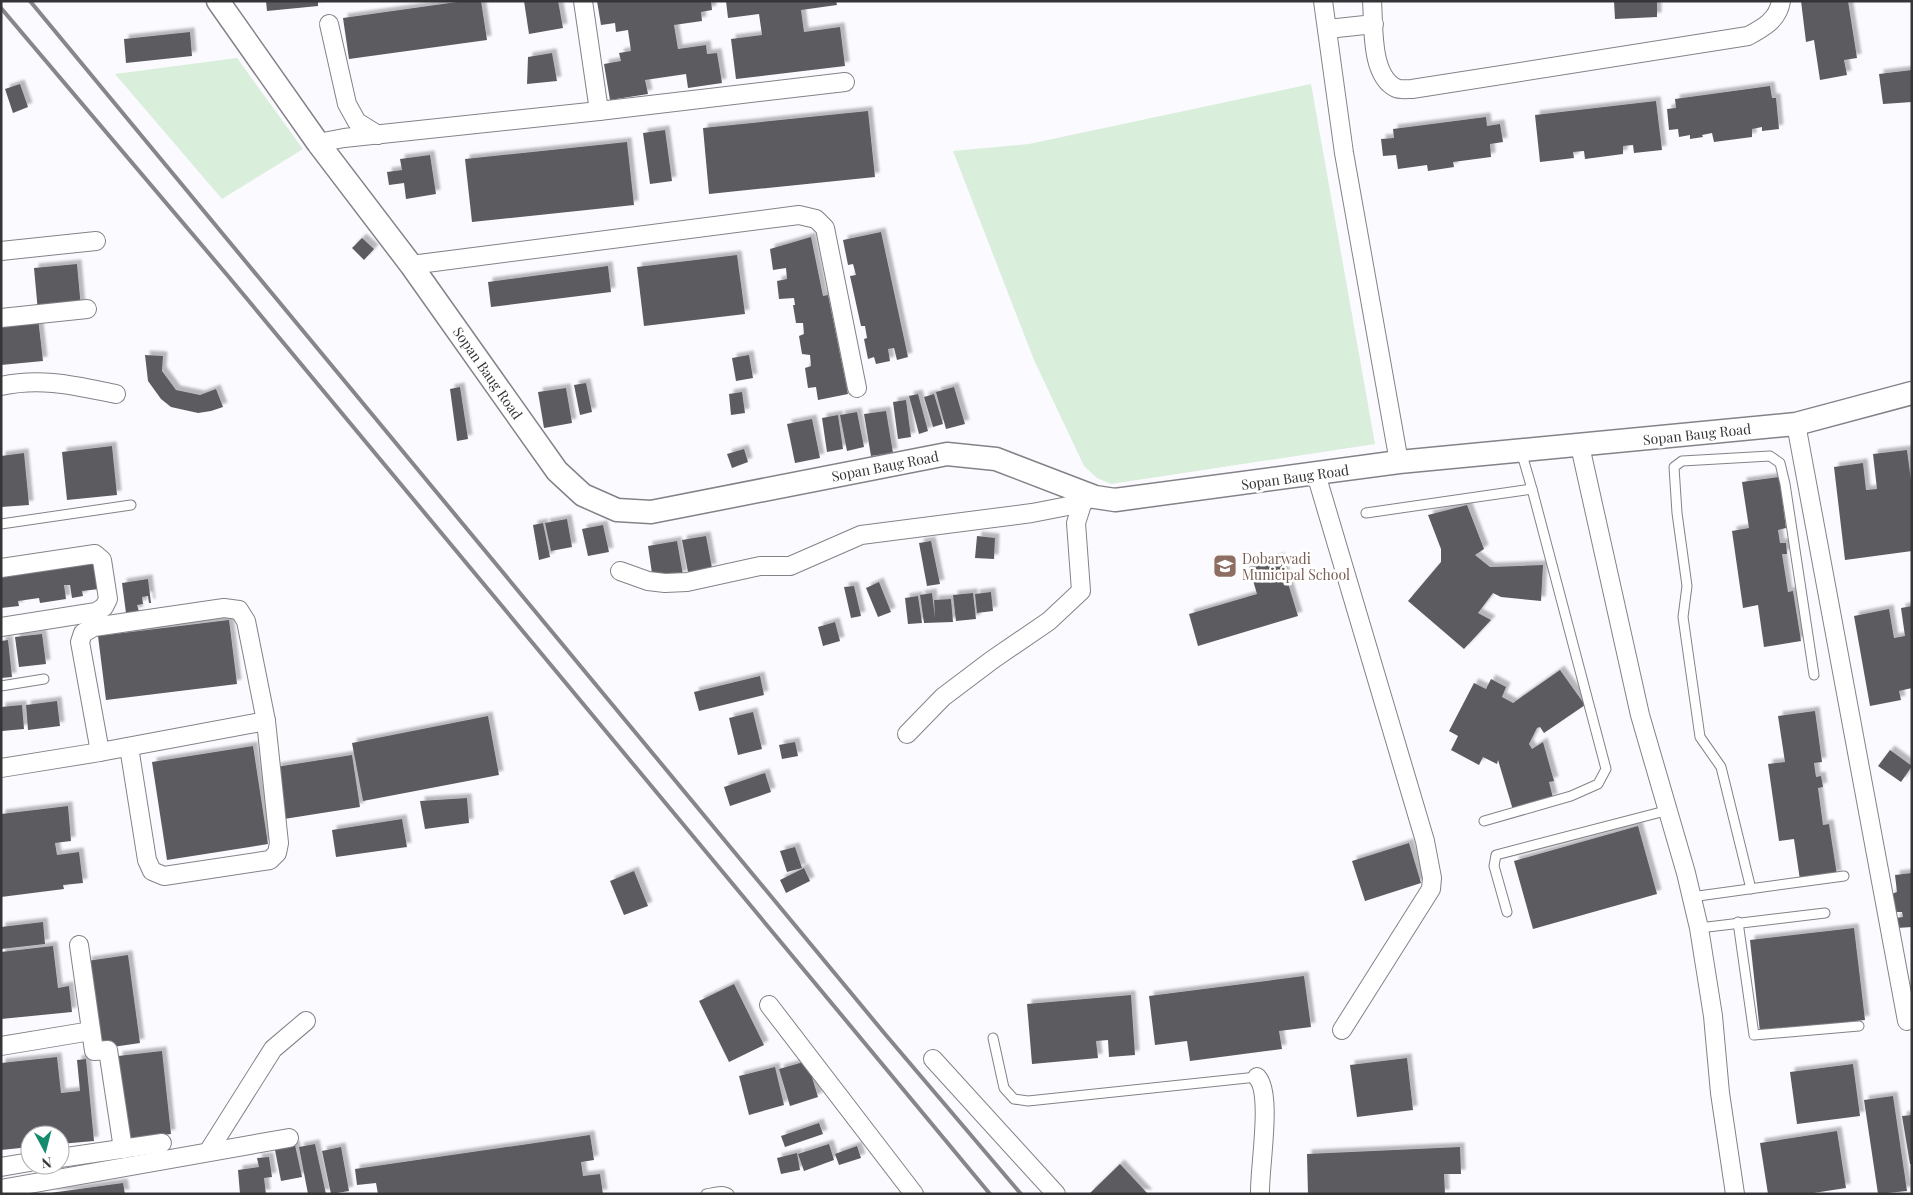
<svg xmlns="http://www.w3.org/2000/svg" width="1913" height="1195" viewBox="0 0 1913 1195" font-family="'Playfair Display',serif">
  <defs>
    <filter id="shadow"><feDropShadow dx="4.5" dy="-4.5" stdDeviation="1" flood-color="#0004"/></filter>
  </defs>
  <rect width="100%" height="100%" fill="#fbfaff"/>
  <g fill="#d9eedb">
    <polygon points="237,58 303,149 222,199 115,74"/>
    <polygon points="1311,84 1375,444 1111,484 1097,478 1084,466 1034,360 953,151 1029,144"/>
  </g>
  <g fill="#5c5b60" filter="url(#shadow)">
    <polygon points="266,1 318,1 318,6 267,11"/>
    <polygon points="464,1 481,1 487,40 349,59 343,18"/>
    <polygon points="524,1 558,1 563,28 529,34"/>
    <polygon points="597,1 711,1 712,10 701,12 702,21 674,25 678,49 706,45 707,54 717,53 722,83 688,88 686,74 645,80 648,94 610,100 604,64 621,61 619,53 631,51 628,30 616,32 615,23 601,25"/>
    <polygon points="726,1 836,1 837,5 801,10 804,32 840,27 845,66 736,79 731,39 762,35 759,14 728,18"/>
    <polygon points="1614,1 1657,1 1657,17 1615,19"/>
    <polygon points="1801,1 1848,1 1857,58 1844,60 1847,75 1820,80 1814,40 1806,42"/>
    <polygon points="190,32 192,56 126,63 124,39"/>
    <polygon points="552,53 557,81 527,84 528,57"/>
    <polygon points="1912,70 1912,102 1883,104 1879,74"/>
    <polygon points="20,84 28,107 13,113 5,89"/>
    <polygon points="1770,86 1772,98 1776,98 1779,129 1762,131 1762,127 1752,129 1752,137 1714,142 1712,133 1702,135 1703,137 1690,139 1690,135 1679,137 1678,129 1669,130 1667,109 1676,108 1675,99"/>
    <polygon points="1656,101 1662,150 1634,153 1633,145 1623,146 1623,154 1585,159 1584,151 1573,152 1574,158 1540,162 1535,115"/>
    <polygon points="868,111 875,177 709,194 703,128"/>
    <polygon points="1486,117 1487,126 1500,124 1503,142 1490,144 1491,157 1453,162 1454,167 1428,171 1427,165 1398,169 1396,155 1383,156 1381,139 1394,138 1393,129"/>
    <polygon points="665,130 672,181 650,184 643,133"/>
    <polygon points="627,142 634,205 472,222 465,159"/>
    <polygon points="430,155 436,194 406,199 404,183 389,185 387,172 402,170 400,159"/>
    <polygon points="881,232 908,357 897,360 894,348 888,349 890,361 876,364 874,357 868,359 864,339 867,338 865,326 861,326 850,276 856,275 853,264 848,265 843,240"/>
    <polygon points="811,237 823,296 828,295 848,394 818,400 816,387 808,388 805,368 811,366 810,355 802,354 799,336 804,334 803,323 796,323 793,305 795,305 794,298 779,299 777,281 787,279 786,268 773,270 770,249"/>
    <polygon points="362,238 374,249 364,260 352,248"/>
    <polygon points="737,255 745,314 644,326 637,267"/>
    <polygon points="77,264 81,308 38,312 34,268"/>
    <polygon points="608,266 611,292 491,307 488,282"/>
    <polygon points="38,318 43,361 1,365 1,321"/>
    <polygon points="145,355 163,356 162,371 176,390 200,395 216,389 223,407 211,411 198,413 171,407 161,399 148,381"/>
    <polygon points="749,355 753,378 736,381 732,358"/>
    <polygon points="586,383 592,412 580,415 574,385"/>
    <polygon points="460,387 468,439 457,441 450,389"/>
    <polygon points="954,387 965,424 946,429 936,392"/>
    <polygon points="566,388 572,423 544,428 538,392"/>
    <polygon points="742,392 745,413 731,415 729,394"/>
    <polygon points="918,394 928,431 919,434 909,396"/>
    <polygon points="934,394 943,424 933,427 924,397"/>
    <polygon points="906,400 911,437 898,439 893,402"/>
    <polygon points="886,411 893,453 871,456 864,414"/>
    <polygon points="857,412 864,447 847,451 840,415"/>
    <polygon points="838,415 843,449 827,452 822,418"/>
    <polygon points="812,419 820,458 795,463 787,424"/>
    <polygon points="112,446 117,495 67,500 62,452"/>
    <polygon points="744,449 748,462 732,468 727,454"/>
    <polygon points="1907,450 1912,488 1912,551 1845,560 1834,467 1863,463 1866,490 1877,489 1873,454"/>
    <polygon points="24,453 29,505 1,507 1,456"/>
    <polygon points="1779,477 1786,528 1778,530 1780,543 1786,543 1787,554 1782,554 1788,592 1793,591 1801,641 1764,647 1758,605 1743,608 1732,531 1749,528 1742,482"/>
    <polygon points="1467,505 1484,549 1475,555 1490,567 1543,565 1541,601 1501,597 1493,593 1478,613 1491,620 1464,649 1408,601 1441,562 1441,549 1428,515"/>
    <polygon points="567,519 572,547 551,551 545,523"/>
    <polygon points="543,523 550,557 539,560 533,525"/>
    <polygon points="603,525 609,552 588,556 582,529"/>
    <polygon points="706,536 712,568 688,572 682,540"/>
    <polygon points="977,536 995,538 994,559 975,558"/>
    <polygon points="677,541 683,575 653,580 648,546"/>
    <polygon points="931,541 940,584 927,586 919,543"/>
    <polygon points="1280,557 1298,616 1198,646 1189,614 1257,594 1249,567"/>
    <polygon points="95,561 99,589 82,591 83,596 72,598 70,585 64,585 66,599 40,603 39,598 18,601 19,606 1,608 1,575"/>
    <polygon points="148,579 151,603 149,603 148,596 142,597 143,604 137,605 139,611 126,613 122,583"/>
    <polygon points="879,582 891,612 878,617 866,588"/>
    <polygon points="854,586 861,616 851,618 844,587"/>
    <polygon points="991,592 993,611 977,613 975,594"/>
    <polygon points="932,593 935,618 934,600 951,599 953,622 924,623 920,595"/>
    <polygon points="973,593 976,619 956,621 953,595"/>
    <polygon points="918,596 922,623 908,624 905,598"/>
    <polygon points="1912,606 1912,688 1899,691 1901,700 1870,706 1854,616 1889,609 1894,638 1905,636 1901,608"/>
    <polygon points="229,620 237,684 106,700 98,636"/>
    <polygon points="835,622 840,641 823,646 818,627"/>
    <polygon points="42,634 46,664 19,667 15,637"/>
    <polygon points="8,640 12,677 1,678 1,641"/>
    <polygon points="1560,670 1585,705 1544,733 1540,727 1537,728 1529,744 1532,749 1543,742 1554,781 1549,782 1553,798 1513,810 1498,760 1497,764 1483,757 1479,765 1451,750 1458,736 1449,731 1474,683 1486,689 1491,679 1506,687 1502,697 1513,703"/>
    <polygon points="760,676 764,695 699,711 694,692"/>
    <polygon points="57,701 60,726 28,730 26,705"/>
    <polygon points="22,705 24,729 2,731 1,707"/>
    <polygon points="1815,711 1822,762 1814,763 1816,777 1821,776 1823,787 1818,788 1823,825 1829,824 1837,875 1800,880 1794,839 1779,841 1768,764 1785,762 1778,716"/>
    <polygon points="753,712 762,749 738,755 729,718"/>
    <polygon points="488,716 499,775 363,801 352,743"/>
    <polygon points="795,742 798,756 782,759 779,745"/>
    <polygon points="253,746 268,844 167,860 152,762"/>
    <polygon points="1890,750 1912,766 1901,782 1878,766"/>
    <polygon points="352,755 360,807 284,819 276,767"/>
    <polygon points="765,773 771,792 730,806 724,787"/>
    <polygon points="467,798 469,823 425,829 420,801"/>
    <polygon points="68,806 71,841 55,843 57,855 79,852 83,883 63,885 64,889 1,897 1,814"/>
    <polygon points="402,819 407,847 336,857 332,830"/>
    <polygon points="1638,826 1657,894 1533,929 1514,861"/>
    <polygon points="1409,843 1421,883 1365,901 1352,861"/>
    <polygon points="795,847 802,868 787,872 780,851"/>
    <polygon points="804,868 810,881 786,893 780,880"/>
    <polygon points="634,871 648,906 624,915 610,881"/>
    <polygon points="1912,873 1912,927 1897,928 1895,918 1903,917 1902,912 1895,912 1891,894 1897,892 1895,875"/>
    <polygon points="43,922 45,944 1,949 1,927"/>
    <polygon points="1854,928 1865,1020 1760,1032 1750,940"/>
    <polygon points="53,946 58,988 69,986 72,1012 1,1019 1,952"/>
    <polygon points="128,955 140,1043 99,1049 87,961"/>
    <polygon points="1304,976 1311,1027 1279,1031 1282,1049 1190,1061 1187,1041 1155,1045 1149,996"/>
    <polygon points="734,984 764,1045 729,1062 699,1001"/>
    <polygon points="1131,995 1135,1055 1109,1057 1108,1040 1096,1041 1098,1058 1032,1064 1027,1004"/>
    <polygon points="162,1051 171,1134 127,1139 118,1056"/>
    <polygon points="57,1057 61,1093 80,1091 77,1060 86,1059 94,1141 60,1144 60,1135 30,1135 30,1147 1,1150 1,1063"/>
    <polygon points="1407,1058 1413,1110 1357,1117 1350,1065"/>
    <polygon points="807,1061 818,1097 790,1106 779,1069"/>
    <polygon points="1853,1064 1860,1116 1797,1124 1790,1072"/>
    <polygon points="775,1067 784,1105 749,1115 739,1076"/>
    <polygon points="1893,1096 1907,1191 1878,1194 1864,1100"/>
    <polygon points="1912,1115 1912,1164 1910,1164 1902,1116"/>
    <polygon points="819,1123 823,1134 785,1147 781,1136"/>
    <polygon points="1837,1131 1846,1188 1807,1194 1768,1194 1760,1143"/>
    <polygon points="590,1135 594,1160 581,1162 583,1176 600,1174 603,1194 378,1194 376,1183 357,1185 355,1169"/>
    <polygon points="315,1144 326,1194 308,1194 299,1147"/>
    <polygon points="829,1144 834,1160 804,1171 798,1154"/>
    <polygon points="295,1145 302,1177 281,1181 275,1150"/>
    <polygon points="857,1146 861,1158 839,1165 835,1154"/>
    <polygon points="341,1147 349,1191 331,1194 322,1151"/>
    <polygon points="1460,1147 1461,1174 1444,1174 1445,1194 1308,1194 1307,1154"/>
    <polygon points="797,1153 800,1170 781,1174 777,1158"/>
    <polygon points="269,1157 272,1177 264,1178 266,1194 240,1194 238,1170 259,1167 257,1158"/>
    <polygon points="1120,1164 1148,1194 1089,1194"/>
    <polygon points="123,1183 125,1194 51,1194 50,1193"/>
  </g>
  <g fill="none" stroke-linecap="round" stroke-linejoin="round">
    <g stroke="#848288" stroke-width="11">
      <g id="service">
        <polyline points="1366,513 1532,489"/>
        <polyline points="1,524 131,505"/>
        <polyline points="1,686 44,679"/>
        <polyline points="1484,821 1571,796 1598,784 1606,769 1532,489 1521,451"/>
        <polyline points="1751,889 1721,767 1700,737 1683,617 1687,586 1677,513 1674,467 1682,461 1770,456 1780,463 1785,484 1814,675"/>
        <polyline points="1691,897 1844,876"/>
        <polyline points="1507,912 1494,866 1496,855 1669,810"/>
        <polyline points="1738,922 1754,1035 1859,1026"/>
        <polyline points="1699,928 1825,913"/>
        <polyline points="993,1038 1004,1088 1014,1099 1028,1101 1257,1077"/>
        <path d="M706,1194c7,-1 17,-5 23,0"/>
      </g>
    </g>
    <g stroke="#848288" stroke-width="20">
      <g id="minor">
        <polyline points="583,1 599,111"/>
        <polyline points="1323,1 1344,153 1399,462"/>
        <path d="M1372,1c2,25 -2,74 24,87 4,2 11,1 16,1l336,-53c15,-8 30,-16 33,-35"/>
        <polyline points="329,24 347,104 357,122 378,135"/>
        <polyline points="1328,29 1374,24"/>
        <polyline points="318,143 344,138 599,111 845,82"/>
        <polyline points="1,251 96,241"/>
        <polyline points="411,265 799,215 816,219 825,228 857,388"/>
        <polyline points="1,318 87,309"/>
        <path d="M1,386c41,-9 75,0 115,8"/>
        <polyline points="1796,424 1907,1021"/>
        <polyline points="1580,446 1640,715 1686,873 1699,928 1713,1016 1720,1093 1735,1194"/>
        <polyline points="1316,474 1425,841 1432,878 1431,889 1342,1030"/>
        <polyline points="1,568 95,554 102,560 108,599 104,607 96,612 1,627"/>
        <polyline points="620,571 648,581 665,583 687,582 760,566 790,566 861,535 1032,513 1068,506 1095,497"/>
        <polyline points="907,734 943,697 992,660 1049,621 1081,591 1076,523 1083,501"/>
        <polyline points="100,752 80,642 83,633 94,627 224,608 239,610 246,621 266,721 279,843 277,853 270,860 164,876 152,871 147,860 129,747"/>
        <polyline points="1,768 100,752 266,721"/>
        <polyline points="79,945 94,1051 108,1050 123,1149"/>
        <polyline points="769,1005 914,1194"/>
        <polyline points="1,1046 91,1031"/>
        <polyline points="933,1059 1056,1194"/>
        <path d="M1257,1077c16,16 2,92 3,117"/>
        <polyline points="208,1152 273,1049 306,1021"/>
        <polyline points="60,1158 162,1143"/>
        <polyline points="1,1167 30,1162"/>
        <polyline points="1,1189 289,1138"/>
      </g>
    </g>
    <g stroke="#848288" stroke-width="25">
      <polyline id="tertiary" points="218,1 318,143 411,265 557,471 583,495 617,510 651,512 947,454 996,459 1095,497 1115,500 1399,462 1796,424 1912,393"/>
    </g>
    <use href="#service" stroke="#fff" stroke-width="9"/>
    <use href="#minor" stroke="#fff" stroke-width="18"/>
    <use href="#tertiary" stroke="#fff" stroke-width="22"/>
    <g stroke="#87868a" stroke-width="4">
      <polyline points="30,1 885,1034 1021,1194"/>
      <polyline points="1,8 228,276 990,1194"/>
    </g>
  </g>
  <defs>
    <g id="school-square" transform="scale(1.25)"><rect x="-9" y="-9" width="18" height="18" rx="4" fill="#8d6e63" stroke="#fff"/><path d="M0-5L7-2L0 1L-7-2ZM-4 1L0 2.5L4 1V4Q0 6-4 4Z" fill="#fff"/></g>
  </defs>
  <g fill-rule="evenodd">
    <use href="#school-square" x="1225" y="566"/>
  </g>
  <g text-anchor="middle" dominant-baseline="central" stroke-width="5" stroke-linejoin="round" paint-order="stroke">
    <g font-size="14" fill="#353437" stroke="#fff">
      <text transform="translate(488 373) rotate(55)">Sopan Baug Road</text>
      <text transform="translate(1697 434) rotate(-6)">Sopan Baug Road</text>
      <text transform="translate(885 466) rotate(-11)">Sopan Baug Road</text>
      <text transform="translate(1295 477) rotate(-8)">Sopan Baug Road</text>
    </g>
    <g font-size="14" fill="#785e54" stroke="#fff" text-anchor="start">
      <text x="1242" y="558">Dobarwadi<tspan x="1242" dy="16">Municipal School</tspan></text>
    </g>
  </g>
  <rect width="1913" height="1195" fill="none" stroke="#353437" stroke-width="5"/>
  <g transform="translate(45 1150) rotate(173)"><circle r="24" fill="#ffffff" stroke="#aeaeaf"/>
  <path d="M0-4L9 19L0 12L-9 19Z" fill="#148b6d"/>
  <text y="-8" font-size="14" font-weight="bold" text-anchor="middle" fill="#353437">N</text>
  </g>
</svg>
